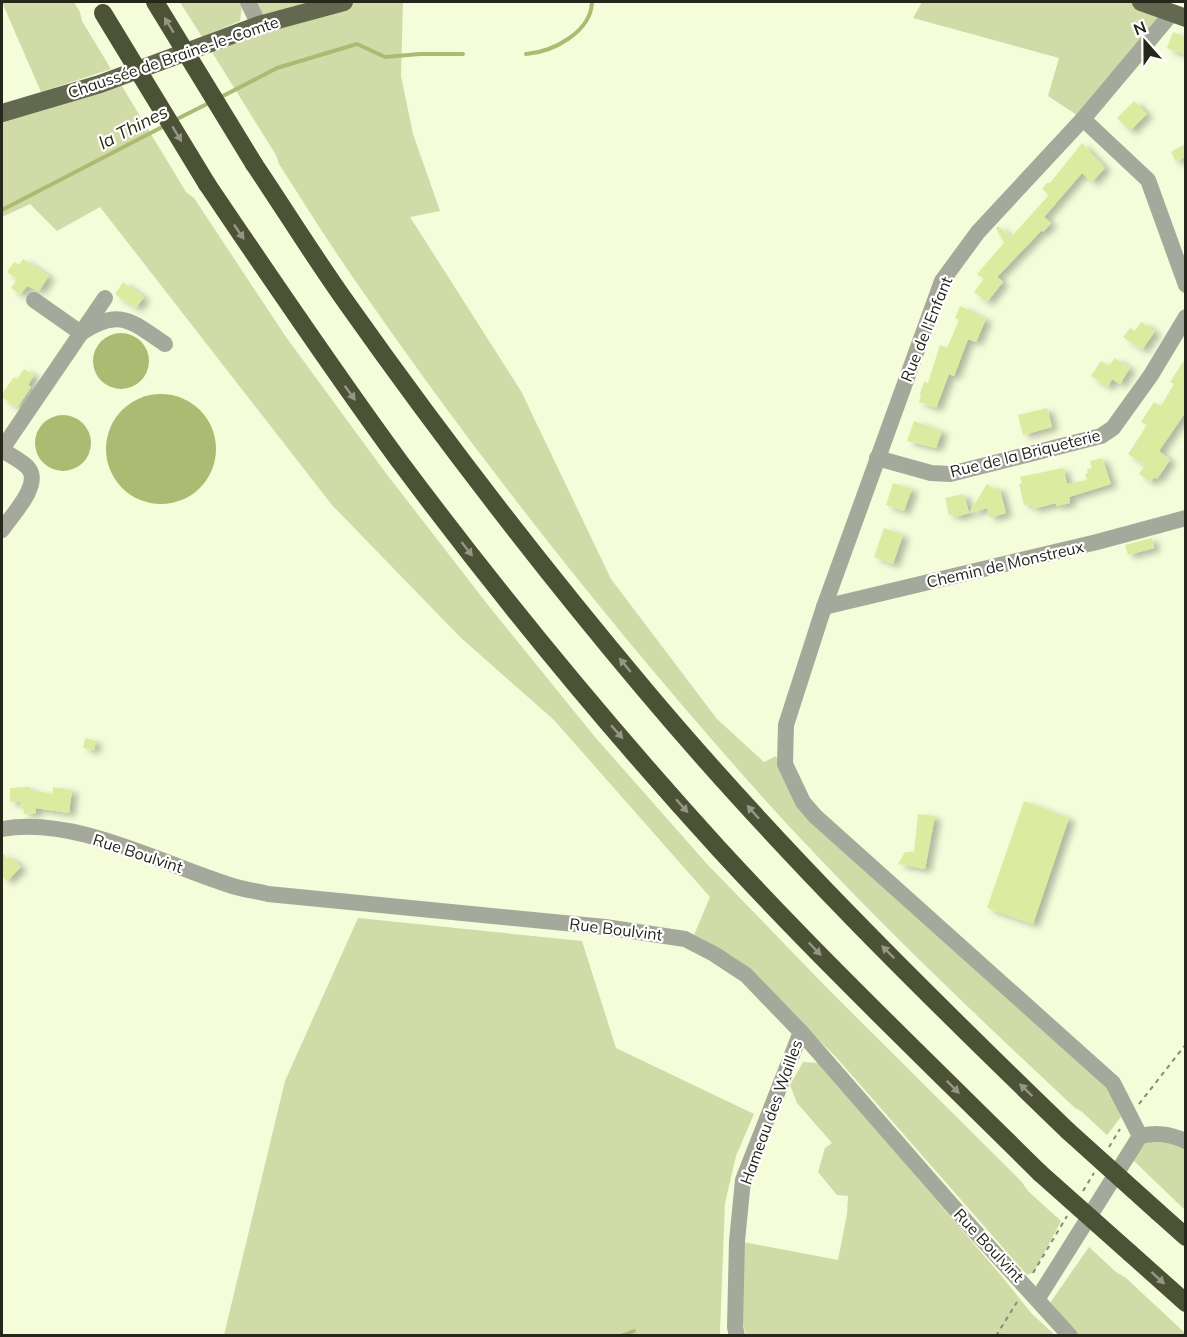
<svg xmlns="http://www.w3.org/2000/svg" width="1187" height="1337" viewBox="0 0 1187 1337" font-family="Mulish,sans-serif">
  <defs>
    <filter id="shadow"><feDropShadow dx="6" dy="3.5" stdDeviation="3" flood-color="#0004"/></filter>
  </defs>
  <rect width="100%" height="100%" fill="#f4fcda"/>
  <g fill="#d0dba8">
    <polygon points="2,2 74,2 80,12 82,21 111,69 41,92"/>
    <polygon points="180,2 240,2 242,7 240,21 202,37"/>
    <path d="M247,2h156l-2,74 12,58 27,77 -30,6 111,174 90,188 106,140 47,43 12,-6 18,43 317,292 10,26 -14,18 -26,-24 -6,-3c-106,-99 -212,-200 -309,-307 -145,-162 -281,-333 -405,-512 -29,-41 -55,-83 -82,-125l-3,-9 -66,-106 49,-24z"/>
    <polygon points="922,2 1141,2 1172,13 1083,119 1048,96 1059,58 913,18"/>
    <polygon points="120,83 186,192 194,198 286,337 385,472 488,605 595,737 707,864 829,990 1021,1181 1028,1191 1061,1221 1034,1272 1027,1275 835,1056 735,958 694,935 710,897 554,720 460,637 332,505 100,207 57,231 30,204 2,217 2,121"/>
    <polygon points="358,918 582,941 616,1048 754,1114 736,1156 725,1203 720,1332 721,1335 224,1335 285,1081"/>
    <polygon points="803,1062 819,1063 1004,1279 1032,1314 1055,1335 746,1335 743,1325 743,1242 838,1260 847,1214 848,1196 837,1195 818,1172 825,1148 832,1143 797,1103 790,1085"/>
    <polygon points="1148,1139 1185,1146 1185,1210 1133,1160"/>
    <polygon points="1089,1247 1116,1272 1126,1278 1185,1333 1185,1335 1076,1335 1050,1303"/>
  </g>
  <g fill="#adbb72">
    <circle cx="121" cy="361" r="28"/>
    <circle cx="161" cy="449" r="55"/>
    <circle cx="63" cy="443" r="28"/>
  </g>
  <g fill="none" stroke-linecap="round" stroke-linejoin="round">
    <g stroke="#adbb72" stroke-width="4">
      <path d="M526,54c27,-2 65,-22 66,-52"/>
      <polyline points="221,97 277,68 357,44 385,57 420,54 463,54"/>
      <polyline points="175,120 211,102"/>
      <polyline points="2,210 166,125"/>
      <polyline points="621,1336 634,1331"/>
    </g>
  </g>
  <g fill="#dceba0" filter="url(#shadow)">
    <polygon points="1173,32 1185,37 1185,55 1167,48"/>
    <polygon points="1134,101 1147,114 1130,131 1117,118"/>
    <polygon points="1082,143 1105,168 1092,182 1082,173 1044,217 1051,223 1043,232 1042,230 997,277 1003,282 987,302 974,292 984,279 977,274 1004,243 996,228 998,226 1011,237 1049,195 1042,189 1047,183 1050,183"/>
    <polygon points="1185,144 1185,157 1176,162 1171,152"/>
    <polygon points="23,259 49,276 39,291 27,286 20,295 11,288 17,279 7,272 14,262 19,265"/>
    <polygon points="123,282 144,297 136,308 115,294"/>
    <polygon points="960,306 986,319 976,342 968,339 954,376 949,374 936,408 919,402 921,395 920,394 924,382 928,383 940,345 947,348 959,320 955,318"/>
    <polygon points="1141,322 1155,331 1142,350 1123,337 1130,328 1135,331"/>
    <polygon points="1115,358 1130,368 1120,384 1112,379 1108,387 1091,376 1101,361 1109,366"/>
    <polygon points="1185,359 1185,413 1159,451 1170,460 1157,479 1154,477 1151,482 1139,474 1145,465 1128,454 1147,425 1141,422 1154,402 1161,406 1174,384 1170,382"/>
    <polygon points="24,369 34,375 28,385 31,387 17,408 2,397 2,394 14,377 17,379"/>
    <polygon points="1047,408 1052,427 1023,435 1018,415"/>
    <polygon points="914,421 942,431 936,448 907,441"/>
    <polygon points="1102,458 1111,484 1069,497 1070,503 1056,506 1056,503 1033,509 1031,504 1024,505 1019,484 1022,483 1020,477 1063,468 1067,484 1087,480 1085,474 1088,473 1087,469 1092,468 1090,461"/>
    <polygon points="893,483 912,489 904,511 886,505"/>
    <polygon points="987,484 994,489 999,487 1006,513 990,518 987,508 955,517 955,514 949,515 945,498 964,494 969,513"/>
    <polygon points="884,528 903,535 893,564 874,557"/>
    <polygon points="1152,538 1154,548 1128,555 1125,545"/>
    <polygon points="85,738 96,741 94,750 83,748"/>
    <polygon points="30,787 30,790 53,794 53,787 72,790 69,813 36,808 36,813 24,814 24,807 20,806 20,802 10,802 10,788"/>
    <polygon points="1024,801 1069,818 1033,924 987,908"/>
    <polygon points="918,814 935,816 925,869 898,864 905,852 914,852"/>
    <polygon points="2,852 8,859 10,857 21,867 7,881 2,876"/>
  </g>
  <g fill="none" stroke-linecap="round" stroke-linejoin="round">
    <g stroke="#868b75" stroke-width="2" stroke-dasharray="4.5 4.5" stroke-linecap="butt">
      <polyline points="1139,1104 1186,1044"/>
      <polyline points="1109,1147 1120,1129"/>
      <polyline points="1083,1191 1094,1173"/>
      <polyline points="1033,1273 1067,1216"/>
      <polyline points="996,1336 1017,1302"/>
    </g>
    <g stroke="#a5a99b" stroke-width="16">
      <polyline points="248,2 259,25"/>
      <polyline points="1083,119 1148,180 1186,285"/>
      <path d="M34,300l47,33c39,-26 51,-11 84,11"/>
      <polyline points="2,449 105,298"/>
      <path d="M2,450c7,5 21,11 27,19 12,17 -18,47 -27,61"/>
      <polyline points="877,458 931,473 950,474 1101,436 1113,428 1151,375 1186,317"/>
      <polyline points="824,607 1097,542 1186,518"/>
      <path d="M2,829c73,-14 164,37 234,58 10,3 21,4 32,7l337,33 80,12 29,15 32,21 55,57 169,194 100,110"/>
      <polyline points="1140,1136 1113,1083 815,816 803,802 785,764 786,725 824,607 942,281 978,232 1083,119 1172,13"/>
      <path d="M1140,1136c17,-4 29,-2 46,5"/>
      <polyline points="1038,1298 1140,1136"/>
      <polyline points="737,1336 735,1327 737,1241 743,1180 801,1032"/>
    </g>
    <g stroke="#636850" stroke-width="18">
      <polyline points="1141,2 1186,18"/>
      <polyline points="2,113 100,84 259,25 344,2"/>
    </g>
    <g stroke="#4c5235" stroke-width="18">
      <path d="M254,164c31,46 60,93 92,138 94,133 194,263 299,388 131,156 277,300 423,441"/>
      <path d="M207,184c63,93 126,187 193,278 100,134 207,264 319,387 103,112 213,217 321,324"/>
      <polyline points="1158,1212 1186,1237"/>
      <polyline points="1130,1253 1186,1303"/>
    </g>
    <g stroke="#4c5235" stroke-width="18">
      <polyline points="155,2 254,164"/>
      <polyline points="103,13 207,184"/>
      <polyline points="1068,1131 1158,1212"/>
      <polyline points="1040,1173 1130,1253"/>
    </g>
  </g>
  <defs><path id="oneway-solid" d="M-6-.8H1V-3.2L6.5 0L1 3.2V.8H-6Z" transform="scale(1.5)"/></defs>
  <g fill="#949786">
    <use href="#oneway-solid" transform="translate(169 25) rotate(-121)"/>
    <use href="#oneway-solid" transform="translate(177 134) rotate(59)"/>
    <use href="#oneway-solid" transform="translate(239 232) rotate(56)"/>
    <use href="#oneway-solid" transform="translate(350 393) rotate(54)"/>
    <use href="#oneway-solid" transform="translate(467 549) rotate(52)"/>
    <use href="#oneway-solid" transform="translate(625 665) rotate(-129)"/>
    <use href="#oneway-solid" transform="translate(617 732) rotate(49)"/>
    <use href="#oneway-solid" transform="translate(682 806) rotate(48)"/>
    <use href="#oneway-solid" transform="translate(753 812) rotate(-132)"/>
    <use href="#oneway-solid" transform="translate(815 949) rotate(46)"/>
    <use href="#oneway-solid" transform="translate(888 952) rotate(-135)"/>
    <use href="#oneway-solid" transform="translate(953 1087) rotate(45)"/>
    <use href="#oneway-solid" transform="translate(1026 1090) rotate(-136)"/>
    <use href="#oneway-solid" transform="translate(1158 1278) rotate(42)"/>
  </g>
  <g text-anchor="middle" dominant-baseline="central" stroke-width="4.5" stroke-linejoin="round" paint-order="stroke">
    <g font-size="16" fill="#25271b" stroke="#fff">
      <text transform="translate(173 57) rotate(-19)">Chaussée de Braine-le-Comte</text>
      <text transform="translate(926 329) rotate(-68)">Rue de l'Enfant</text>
      <text transform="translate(1025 453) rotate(-14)">Rue de la Briqueterie</text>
      <text transform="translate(1005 564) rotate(-13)">Chemin de Monstreux</text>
      <text transform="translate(138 853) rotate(18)">Rue Boulvint</text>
      <text transform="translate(616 929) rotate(7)">Rue Boulvint</text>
      <text transform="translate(771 1112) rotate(-70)">Hameau des Wailles</text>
      <text transform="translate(989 1245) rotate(47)">Rue Boulvint</text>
    </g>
    <g font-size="18" font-style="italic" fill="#2c3111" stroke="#fff">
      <text transform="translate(133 127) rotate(-27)">la Thines</text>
    </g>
  </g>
  <rect width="1187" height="1337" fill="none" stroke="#25271b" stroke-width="6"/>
  <g transform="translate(1145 42) rotate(339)" stroke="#ffffff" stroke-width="4.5" paint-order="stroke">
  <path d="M0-4.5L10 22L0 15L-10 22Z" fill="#25271b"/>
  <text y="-9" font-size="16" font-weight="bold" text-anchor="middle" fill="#25271b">N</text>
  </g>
</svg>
